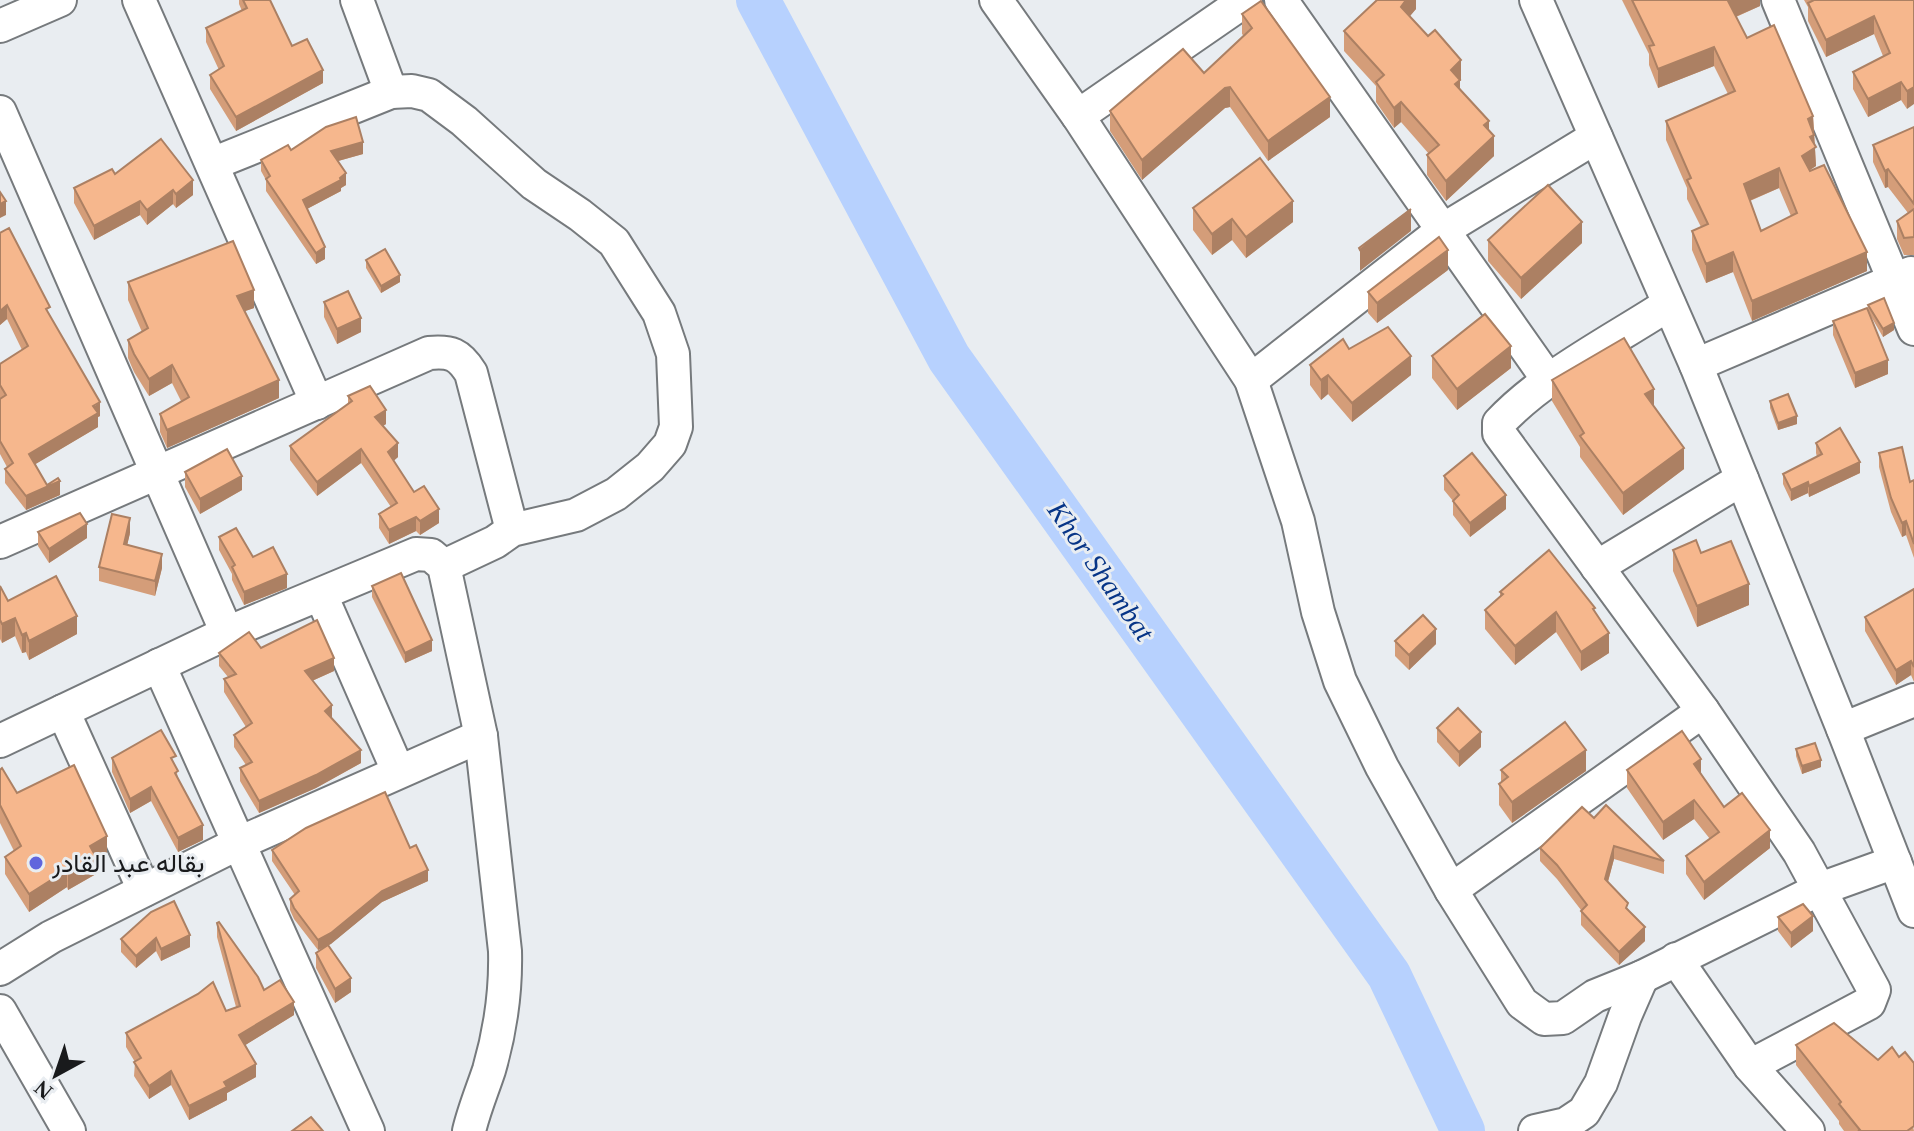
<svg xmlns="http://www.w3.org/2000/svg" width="1914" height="1131" viewBox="0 0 1914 1131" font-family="'Times New Roman',Vazirmatn,serif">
  <rect width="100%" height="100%" fill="#e9edf1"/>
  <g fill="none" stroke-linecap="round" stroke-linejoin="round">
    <polyline stroke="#b7d1fe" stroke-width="44" points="758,0 949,358 1389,975 1463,1131"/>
    <g stroke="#767a7d" stroke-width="36">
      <g id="minor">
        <polyline points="139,0 317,403"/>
        <polyline points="357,0 391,92"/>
        <polyline points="996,0 1078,116 1251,380 1298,521 1318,612 1340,681 1382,767 1451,890 1522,1003 1544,1019 1563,1018 1595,996 1642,977 1820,889 1895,862"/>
        <polyline points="1281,0 1549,381"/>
        <polyline points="1536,0 1696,365 1843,729 1914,911"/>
        <polyline points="1778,0 1914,329"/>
        <polyline points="0,26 60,0"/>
        <polyline points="0,112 227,633"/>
        <polyline points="1078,116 1246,0"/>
        <polyline points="212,164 391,92 412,91 429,95 464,121 534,184 580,215 614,242 659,313 673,354 676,427 670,444 650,467 616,494 576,515 512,530 495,542 444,566"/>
        <path d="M1669,304c-55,36 -125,71 -170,119v10l204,278 96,141 75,138 -5,13 -119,63"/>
        <polyline points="1696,365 1911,273"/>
        <polyline points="1251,380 1443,230 1596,137"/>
        <path d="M0,542l429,-189c22,-2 30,1 42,20l41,157"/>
        <polyline points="1597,567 1742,479"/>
        <polyline points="321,595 398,771"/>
        <polyline points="159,665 368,1131"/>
        <polyline points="63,711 144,890"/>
        <polyline points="1843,729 1914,700"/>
        <path d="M0,741l227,-108 189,-79 15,1 13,11 37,170 24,215c1,39 -5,81 -16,119 -7,21 -15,40 -20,61"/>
        <polyline points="1451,890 1703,711"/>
        <polyline points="1676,959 1750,1066 1808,1131"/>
        <polyline points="0,969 51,937 237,844 481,736"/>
        <polyline points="0,1011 69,1131"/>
        <polyline points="1535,1131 1566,1124 1584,1112 1601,1083 1625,1016 1642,977"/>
      </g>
    </g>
    <use href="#minor" stroke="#fff" stroke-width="32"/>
  </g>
  <g fill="#d49d79" fill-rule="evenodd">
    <polygon points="239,0 270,0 292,46 323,83 236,131 210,89 210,75 219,70 206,42 206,28 242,11 239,4"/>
    <polygon points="1416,0 1416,9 1409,16 1461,80 1460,81 1460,89 1489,131 1494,156 1446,201 1427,175 1427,155 1429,154 1401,122 1394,128 1376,102 1376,86 1344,51 1344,31"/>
    <path d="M1622,0h138v6l-24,11 11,21 66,78 3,50 -6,4 57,101 -115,50 -19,-49 -27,11 -14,-33v-19l9,-4 -14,-28v-11l-21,-48v-19l62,-27 -14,-28 -56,22 -9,-23v-11zM1779,188l12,28 -30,15 -11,-30z"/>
    <polygon points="1804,0 1914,0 1907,109 1901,100 1868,117 1853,89 1853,72 1883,56 1874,34 1826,57 1808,21 1808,7"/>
    <polygon points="1242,14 1330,117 1268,161 1230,107 1225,108 1142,180 1110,131 1110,111 1204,73 1244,36 1242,34"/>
    <polygon points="1914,127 1914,255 1904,255 1897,239 1897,221 1908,213 1888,187 1885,188 1873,162 1873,145"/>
    <polygon points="291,150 363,154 338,161 346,185 341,188 341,191 307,209 325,259 316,264 266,191 266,180 261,171 261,160"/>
    <polygon points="115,174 193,195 176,208 173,204 147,225 140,215 94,240 74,203 74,188"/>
    <polygon points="1193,208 1293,222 1246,258 1232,240 1212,255 1193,230"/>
    <polygon points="0,233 50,315 100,416 98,417 98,427 35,464 47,485 60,495 26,510 5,483 5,469 7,467 0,454 0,364 22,350 7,319 0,325"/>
    <polygon points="1488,240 1582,243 1521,299 1488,261"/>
    <polygon points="366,260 400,282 381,293 366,268"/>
    <polygon points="1448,270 1377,323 1368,313 1368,292"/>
    <polygon points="128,282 254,308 245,311 279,398 167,448 160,432 160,414 181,401 172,383 149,396 134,372 128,358 128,340 142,332 128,300"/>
    <polygon points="324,302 361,332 337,344 324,317"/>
    <polygon points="1868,305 1894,330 1883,337 1869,313 1888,374 1855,388 1833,335 1833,321 1868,311"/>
    <polygon points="1349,349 1411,375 1352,422 1328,394 1321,400 1310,385 1310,365"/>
    <polygon points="1432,356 1511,368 1457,410 1432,378"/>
    <polygon points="1552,380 1654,407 1684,469 1623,515 1580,457 1580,447 1552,401"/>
    <polygon points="348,396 386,424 383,426 398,457 393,461 414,492 439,523 420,535 416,531 389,544 379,528 379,514 391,507 361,463 317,496 290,460 290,446 348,404"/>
    <polygon points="1770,401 1797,424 1778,430 1770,408"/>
    <polygon points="1816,443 1860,473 1809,497 1808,493 1791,501 1783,484 1783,474 1817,457 1816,453"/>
    <polygon points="1879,453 1910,482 1914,480 1914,558 1906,535 1902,537 1891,512 1879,467"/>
    <polygon points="185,472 242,490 200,514 185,487"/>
    <polygon points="1444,476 1506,509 1470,537 1453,515 1453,501 1444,490"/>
    <polygon points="38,532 87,538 49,563 38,546"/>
    <polygon points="130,533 127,545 162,568 155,596 99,581 99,567"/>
    <polygon points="219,537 253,557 287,588 244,605 232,580 232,574 219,550"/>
    <polygon points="1673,550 1701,553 1749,605 1697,627 1673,571"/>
    <polygon points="0,586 8,601 77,634 29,660 26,652 22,653 15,636 2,643 0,639"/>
    <polygon points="372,586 432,651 405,663 372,597"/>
    <polygon points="1914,589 1914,682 1911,675 1896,685 1865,631 1865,617"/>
    <polygon points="1500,592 1595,612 1609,653 1581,671 1556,632 1515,665 1485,629 1485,610 1500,596"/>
    <polygon points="1395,641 1436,644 1409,670 1395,656"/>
    <polygon points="261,648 334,671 312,681 331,718 361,763 316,788 259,813 240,781 240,768 246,765 234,747 234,735 246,727 224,692 224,679 228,677 219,666 219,653"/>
    <polygon points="1437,728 1481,747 1459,767 1437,742"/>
    <polygon points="1796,749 1821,767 1802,774 1796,756"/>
    <polygon points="112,758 176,767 178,779 203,840 178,852 151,801 130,813 112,772"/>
    <polygon points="0,770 17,793 107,854 96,860 96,874 68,890 67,887 29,912 5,874 5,857 14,851 0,823"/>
    <polygon points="1501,770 1586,771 1512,823 1499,805 1499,784 1501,782"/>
    <polygon points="1627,770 1701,775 1724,807 1770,848 1704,900 1686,874 1686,856 1710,839 1694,819 1663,840 1627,788"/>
    <polygon points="1594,818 1664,861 1664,874 1614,859 1608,882 1628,909 1645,941 1619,965 1581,925 1581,910 1557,879 1540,861 1540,848"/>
    <polygon points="410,848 428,881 382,902 328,946 351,992 335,1003 316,968 316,953 323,948 318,950 294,919 290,910 290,899 295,895 272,861 272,850"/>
    <polygon points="151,912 190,947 161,961 156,951 136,968 121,952 121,939"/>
    <polygon points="1778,917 1813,931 1791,948 1778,931"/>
    <polygon points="217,923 264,990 294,1015 245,1045 256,1077 227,1093 227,1100 189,1120 171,1085 149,1099 134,1076 135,1062 126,1047 126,1033 226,1011 236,1007 217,937"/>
    <polygon points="1796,1045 1878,1060 1899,1057 1914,1131 1844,1131 1839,1124 1839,1121 1796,1065"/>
  </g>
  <g fill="#ac8063">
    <polygon points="1406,0 1416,0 1416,9 1401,27 1401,7"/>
    <polygon points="1730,0 1760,0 1760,6 1728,20 1728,1"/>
    <polygon points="1874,16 1874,34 1826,57 1826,40"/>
    <polygon points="1714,47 1714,66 1658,88 1658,69"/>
    <polygon points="1461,60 1461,80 1460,81 1460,100 1451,70"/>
    <polygon points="323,70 323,83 236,131 236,117"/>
    <polygon points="1901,82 1901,100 1868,117 1868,99"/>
    <polygon points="1230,87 1230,107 1225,108 1142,180 1142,160 1225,88"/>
    <polygon points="1914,87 1914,104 1907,109 1907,91"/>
    <polygon points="1330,97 1330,117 1268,161 1268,141"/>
    <polygon points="1401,102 1401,122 1394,128 1394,108"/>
    <polygon points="1813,116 1816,166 1802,175 1802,156 1808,119"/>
    <polygon points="1489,121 1489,141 1494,136 1494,156 1446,201 1446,181 1484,125"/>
    <polygon points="363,142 363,154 331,163 331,151"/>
    <polygon points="1779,168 1779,188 1744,203 1744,184"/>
    <polygon points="1888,169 1888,187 1885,188 1885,171"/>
    <polygon points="346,173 346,185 341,188 341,191 303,211 303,200"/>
    <polygon points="193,180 193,195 176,208 176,194"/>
    <polygon points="173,190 173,204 147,225 147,210"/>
    <polygon points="6,201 6,215 0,218 0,204"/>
    <polygon points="140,201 140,215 94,240 94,226"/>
    <polygon points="1293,201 1293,222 1246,258 1246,237"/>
    <polygon points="1411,209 1411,231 1360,271 1360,250"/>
    <polygon points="1232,219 1232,240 1212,255 1212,234"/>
    <polygon points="1582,222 1582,243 1521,299 1521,278"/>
    <polygon points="325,247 325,259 316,264 316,253"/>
    <polygon points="1448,250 1448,270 1377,323 1377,303"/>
    <polygon points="1733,252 1733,272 1706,283 1706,264"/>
    <polygon points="1867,252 1867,271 1752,321 1752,301"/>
    <polygon points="400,275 400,282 381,293 381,286"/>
    <polygon points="254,290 254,308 237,314 237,296"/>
    <polygon points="7,305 7,319 0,325 0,311"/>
    <polygon points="361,318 361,332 337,344 337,329"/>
    <polygon points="1894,323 1894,330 1883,337 1883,329"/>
    <polygon points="1511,346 1511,368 1457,410 1457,389"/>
    <polygon points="1411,356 1411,375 1352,422 1352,403"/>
    <polygon points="1888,360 1888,374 1855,388 1855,373"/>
    <polygon points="172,365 172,383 149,396 149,379"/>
    <polygon points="1328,375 1328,394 1321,400 1321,380"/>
    <polygon points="279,380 279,398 167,448 167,430"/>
    <polygon points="1654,389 1654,410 1645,394"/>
    <polygon points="100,402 100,416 98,417 98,427 29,468 29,454"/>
    <polygon points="386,410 386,424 375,431 375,417"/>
    <polygon points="1797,416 1797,424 1778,430 1778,423"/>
    <polygon points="398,443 398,457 388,466 388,452"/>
    <polygon points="1684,448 1684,469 1623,515 1623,493"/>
    <polygon points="361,449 361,463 317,496 317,482"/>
    <polygon points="1860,462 1860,473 1809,497 1809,486"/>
    <polygon points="242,476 242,490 200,514 200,499"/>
    <polygon points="60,481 60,495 26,510 26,496"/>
    <polygon points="1808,482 1808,493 1791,501 1791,490"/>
    <polygon points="1506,495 1506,509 1470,537 1470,523"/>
    <polygon points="439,509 439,523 420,535 420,521"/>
    <polygon points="416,517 416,531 389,544 389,530"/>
    <polygon points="130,518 130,533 124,559 124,544"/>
    <polygon points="1906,521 1906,535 1902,537 1902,523"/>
    <polygon points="87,524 87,538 49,563 49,549"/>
    <polygon points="162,554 162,568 155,596 155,581"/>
    <polygon points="287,574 287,588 244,605 244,592"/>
    <polygon points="1749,584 1749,605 1697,627 1697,606"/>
    <polygon points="1556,612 1556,632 1515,665 1515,646"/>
    <polygon points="77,616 77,634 29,660 29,641"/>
    <polygon points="15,618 15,636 2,643 2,624"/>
    <polygon points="1436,629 1436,644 1409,670 1409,655"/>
    <polygon points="26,633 26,652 22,653 22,635"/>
    <polygon points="1609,633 1609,653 1581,671 1581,652"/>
    <polygon points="432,640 432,651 405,663 405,653"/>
    <polygon points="334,658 334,671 305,684 305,671"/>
    <polygon points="1911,661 1911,675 1896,685 1896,670"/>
    <polygon points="332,705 332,718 325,711"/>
    <polygon points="1481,732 1481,747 1459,767 1459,752"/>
    <polygon points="361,750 361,763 316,788 259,813 259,801"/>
    <polygon points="1586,750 1586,771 1512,823 1512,802"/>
    <polygon points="1701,759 1701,777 1694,764"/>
    <polygon points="1821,760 1821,767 1802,774 1802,766"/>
    <polygon points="151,787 151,801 130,813 130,799"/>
    <polygon points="1694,800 1694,819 1663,840 1663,822"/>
    <polygon points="203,825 203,840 178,852 178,838"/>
    <polygon points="1770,830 1770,848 1704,900 1704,882"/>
    <polygon points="107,836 107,854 96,860 96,874 68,890 68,872 90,846"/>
    <polygon points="1614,846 1614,859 1605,892 1605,879"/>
    <polygon points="67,870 67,887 29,912 29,894"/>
    <polygon points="428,870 428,881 382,902 331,944 318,950 318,940 382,891"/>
    <polygon points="1813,916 1813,931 1791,948 1791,933"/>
    <polygon points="1645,927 1645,941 1619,965 1619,952"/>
    <polygon points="190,935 190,947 161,961 161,949"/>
    <polygon points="156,938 156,951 136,968 136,956"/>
    <polygon points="351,978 351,992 335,1003 335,989"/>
    <polygon points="294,1002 294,1015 239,1049 239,1035"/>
    <polygon points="256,1064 256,1077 227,1093 227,1100 189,1120 189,1106 224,1082"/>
    <polygon points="171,1071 171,1085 149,1099 149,1086"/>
  </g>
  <g fill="#f6b78d" stroke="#ac8063" stroke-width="2" fill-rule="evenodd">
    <polygon points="243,0 270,0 292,46 307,39 323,70 236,117 210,75 224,66 206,28 247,8"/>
    <polygon points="1377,0 1406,0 1401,7 1428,36 1435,30 1461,60 1451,70 1460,80 1455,84 1489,121 1484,125 1494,136 1446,181 1427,155 1439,145 1401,102 1394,108 1376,82 1384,75 1344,31"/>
    <path d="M1632,0h98l-2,1 19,37 27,-13 39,91 -5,3 6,16 -4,2 6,10 -14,9 8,15 14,-6 43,87 -115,49 -19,-49 -27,12 -14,-33 16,-7 -21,-44 4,-2 -25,-57 69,-30 -21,-44 -56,22 -9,-23 5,-1zM1779,168l18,45 -36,18 -17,-47z"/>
    <polygon points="1814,0 1914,0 1914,87 1907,91 1901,82 1868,99 1853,72 1890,53 1874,16 1826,40 1808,3"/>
    <polygon points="1261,1 1330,97 1268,141 1230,87 1225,88 1142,160 1110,111 1183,49 1204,73 1252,28 1242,14"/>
    <polygon points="356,117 363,142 331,151 346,173 340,178 341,180 303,200 325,247 316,253 266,179 270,176 261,160 288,145 291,150 326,127"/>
    <polygon points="1914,127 1914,204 1888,169 1885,171 1873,145"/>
    <polygon points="161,139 193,180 176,194 173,190 147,210 140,201 94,226 74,188 112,169 115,174"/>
    <polygon points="1260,158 1293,201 1246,237 1232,219 1212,234 1193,208"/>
    <polygon points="1548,185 1582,222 1521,278 1488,240"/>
    <polygon points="0,192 6,201 0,204"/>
    <polygon points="1411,209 1360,250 1359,248"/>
    <polygon points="1914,209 1914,237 1904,238 1897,221"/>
    <polygon points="9,228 50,307 46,309 100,402 93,406 98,413 29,454 47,485 58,478 60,481 26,496 5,469 13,463 0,441 0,399 6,395 0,385 0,364 28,346 7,305 0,311 0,233"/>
    <polygon points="1439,237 1448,250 1377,303 1368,292"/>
    <polygon points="233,241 254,290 237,296 279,380 167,430 160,414 189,397 172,365 149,379 134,354 128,340 148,328 128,282"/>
    <polygon points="385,249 400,275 381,286 366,260"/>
    <polygon points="348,291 361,318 337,329 324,302"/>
    <polygon points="1884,298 1894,323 1883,329 1868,305"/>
    <polygon points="1867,308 1888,360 1855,373 1833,321"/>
    <polygon points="1485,314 1511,346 1457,389 1432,356"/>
    <polygon points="1388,327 1411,356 1352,403 1328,375 1321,380 1310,365 1343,339 1349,349"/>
    <polygon points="1624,338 1654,389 1645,394 1684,448 1623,493 1580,436 1584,433 1552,380"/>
    <polygon points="370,386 386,410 375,417 398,443 388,452 414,492 424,486 439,509 420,521 416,517 389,530 379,514 397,503 361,449 317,482 290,446 352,401 348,396"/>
    <polygon points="1788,394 1797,416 1778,423 1770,401"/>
    <polygon points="1840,428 1860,462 1809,486 1808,482 1791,490 1783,474 1822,454 1816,443"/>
    <polygon points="1902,447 1910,482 1914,480 1914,544 1906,521 1902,523 1891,498 1879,453"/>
    <polygon points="227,449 242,476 200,499 185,472"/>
    <polygon points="1472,453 1506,495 1470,523 1453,501 1459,495 1444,476"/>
    <polygon points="80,513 87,524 49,549 38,532"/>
    <polygon points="112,514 130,518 124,544 162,554 155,581 99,567"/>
    <polygon points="236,528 253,557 273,547 287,574 244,592 232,567 235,565 219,537"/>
    <polygon points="1696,540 1701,553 1731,541 1749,584 1697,606 1673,550"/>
    <polygon points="1549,550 1595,608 1593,609 1609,633 1581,652 1556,612 1515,646 1485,610 1503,594 1500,592"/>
    <polygon points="401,573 432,640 405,653 372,586"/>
    <polygon points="56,576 77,616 29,641 26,633 22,635 15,618 2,624 0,620 0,586 8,601"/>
    <polygon points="1914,589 1914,667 1911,661 1896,670 1865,617"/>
    <polygon points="1423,615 1436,629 1409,655 1395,641"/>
    <polygon points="317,620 334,658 305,671 332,705 325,711 361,750 316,775 259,801 240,768 252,762 234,735 252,723 224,679 236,674 219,653 249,632 261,648"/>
    <polygon points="1458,708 1481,732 1459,752 1437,728"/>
    <polygon points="1565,722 1586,750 1512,802 1499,784 1508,777 1501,770"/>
    <polygon points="161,730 176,756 171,758 178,771 175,773 203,825 178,838 151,787 130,799 112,758"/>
    <polygon points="1682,731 1701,759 1694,764 1724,807 1742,793 1770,830 1704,882 1686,856 1719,832 1694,800 1663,822 1627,770"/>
    <polygon points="1815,743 1821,760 1802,766 1796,749"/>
    <polygon points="74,765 107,836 90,846 96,857 68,872 67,870 29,894 5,857 21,846 0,805 0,770 2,768 17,793"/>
    <polygon points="385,792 410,848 416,845 428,870 382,891 331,933 318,940 294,908 290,899 299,891 272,850 306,828"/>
    <polygon points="1606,805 1664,861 1614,846 1605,879 1628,903 1626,908 1645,927 1619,952 1581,911 1587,905 1557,865 1540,848 1582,807 1594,818"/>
    <polygon points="174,901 190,935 161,949 156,938 136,956 121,939 151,912"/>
    <polygon points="1803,904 1813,916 1791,933 1778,917"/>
    <polygon points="219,922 258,977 264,990 280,980 294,1002 239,1035 256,1064 224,1082 227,1087 189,1106 171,1071 149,1086 134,1062 141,1058 126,1033 198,994 213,982 226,1011 240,1006 217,923"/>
    <polygon points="328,945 351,978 335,989 316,953"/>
    <polygon points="1834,1023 1878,1060 1892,1047 1899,1057 1905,1052 1914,1063 1914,1126 1907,1131 1858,1131 1860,1130 1839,1104 1841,1102 1796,1045"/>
    <polygon points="311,1117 323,1131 292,1131"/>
  </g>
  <circle fill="#6065dd" stroke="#e9edf1" stroke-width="3" cx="36" cy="863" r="8"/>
  <g text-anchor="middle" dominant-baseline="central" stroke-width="6" stroke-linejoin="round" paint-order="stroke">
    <g font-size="26" fill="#191a1c" stroke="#e9edf1" text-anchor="start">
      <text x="52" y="863">بقاله عبد القادر</text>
    </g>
    <g font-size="28" font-style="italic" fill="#073587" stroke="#e9edf1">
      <text transform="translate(1101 571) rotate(55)">Khor Shambat</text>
    </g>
  </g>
  <g transform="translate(56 1075) rotate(220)" stroke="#e9edf1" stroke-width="6" paint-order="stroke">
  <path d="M0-6L14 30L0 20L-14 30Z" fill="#191a1c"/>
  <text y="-12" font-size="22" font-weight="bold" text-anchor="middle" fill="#191a1c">N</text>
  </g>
</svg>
